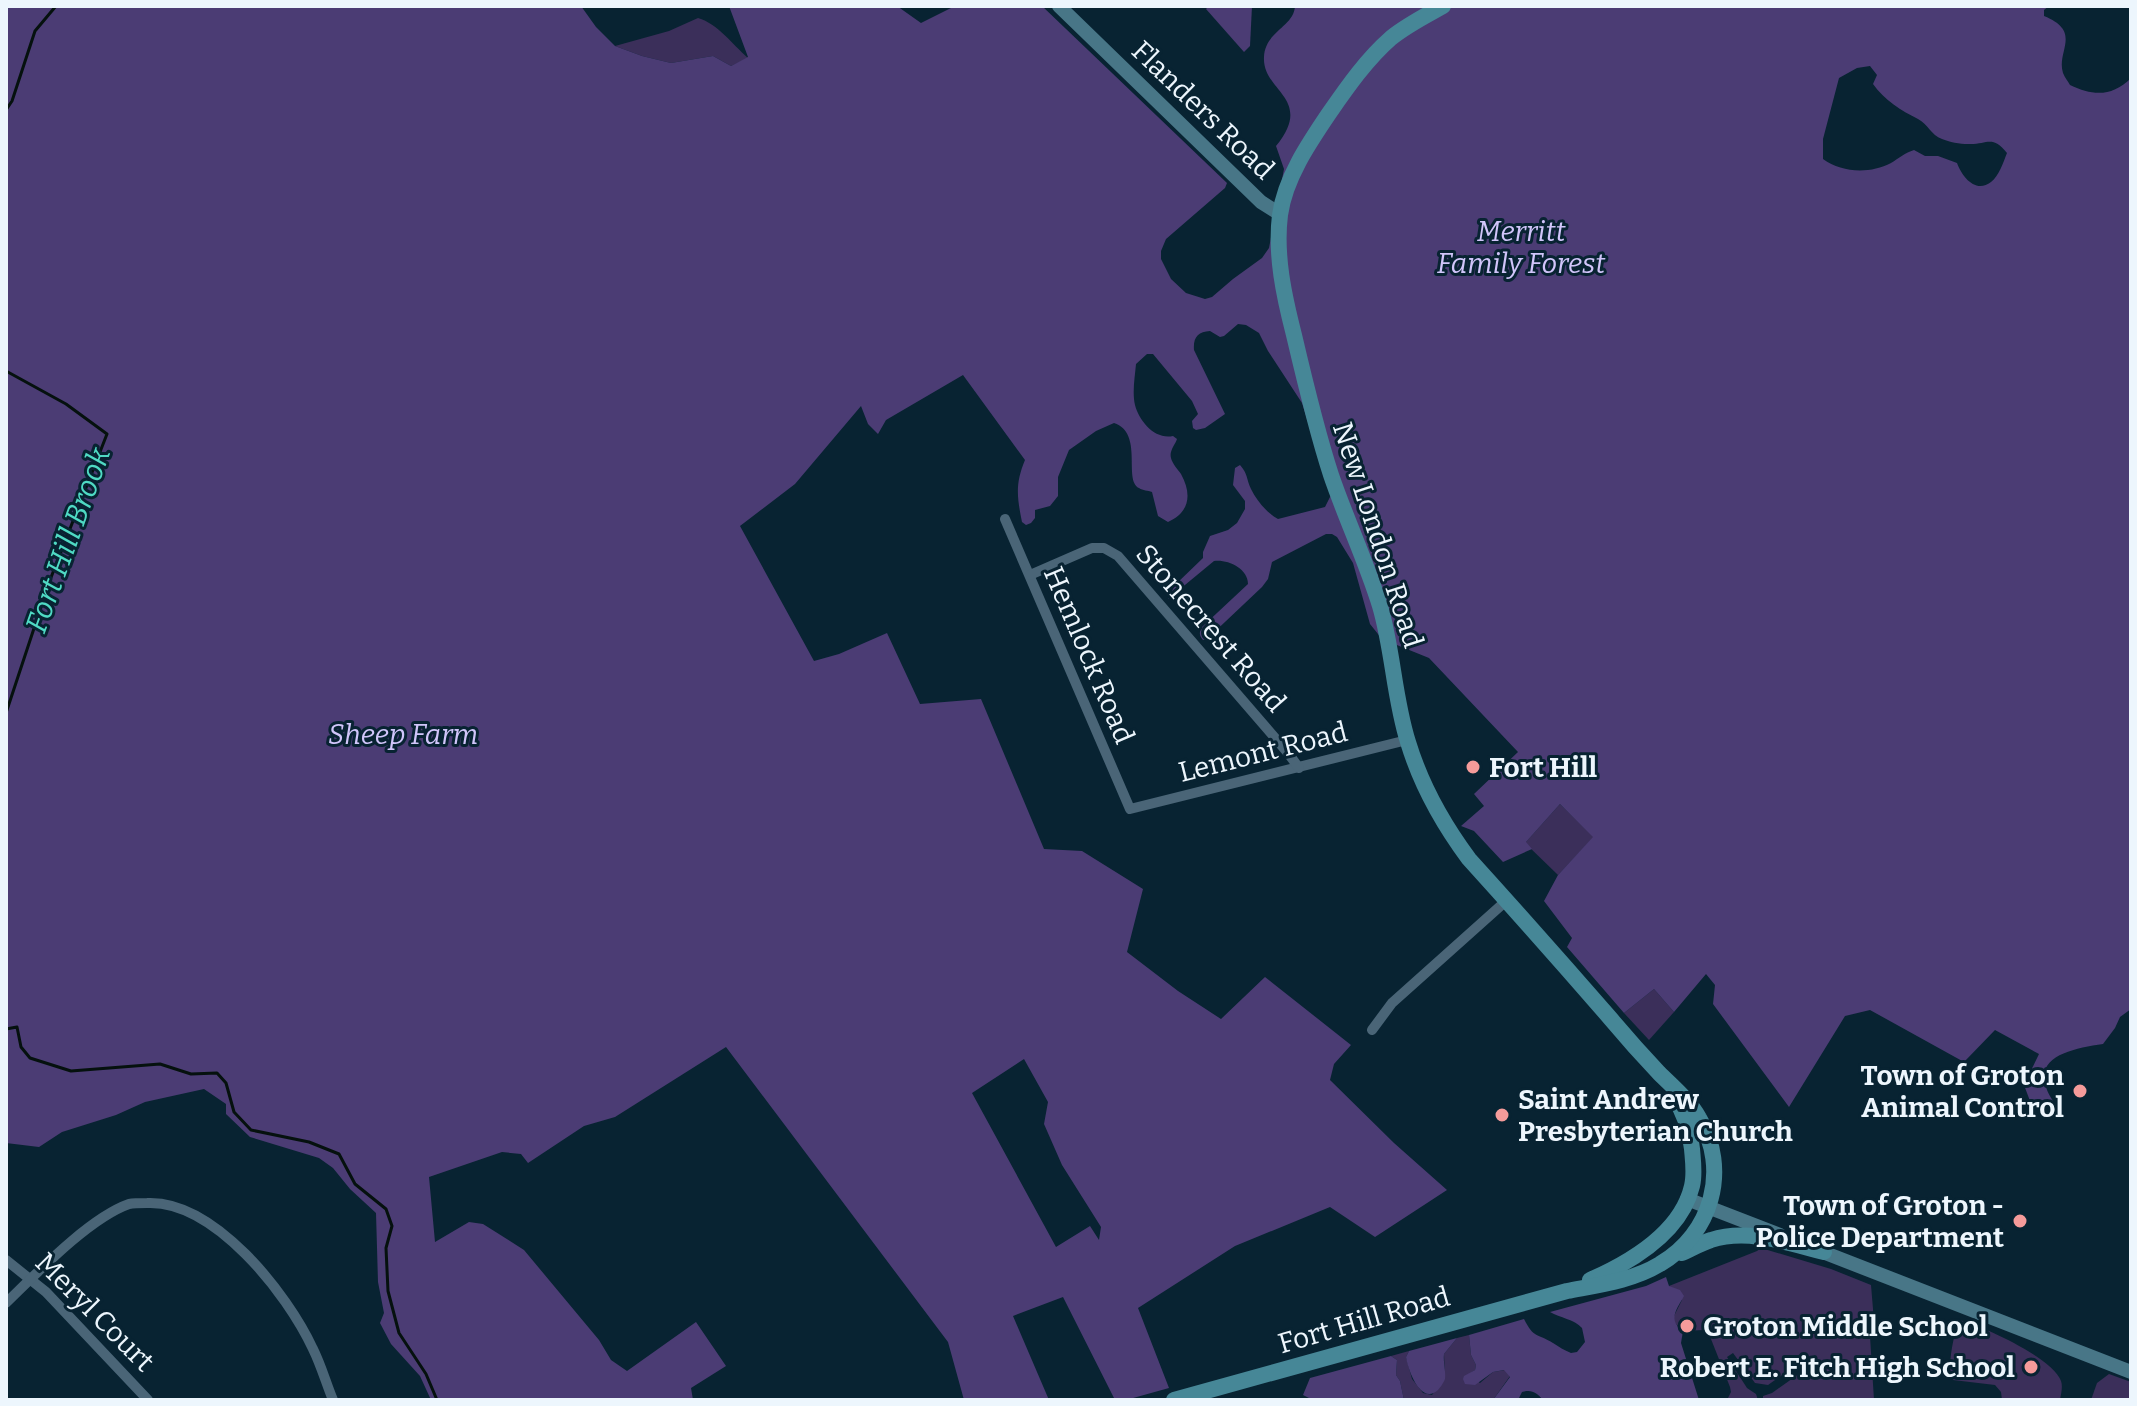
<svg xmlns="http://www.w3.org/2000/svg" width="2137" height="1406" viewBox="0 0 2137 1406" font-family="Bitter,serif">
  <rect width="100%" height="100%" fill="#082332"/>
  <g fill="#3b2f5a">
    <path d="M698,18c20,6 34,26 50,40l-17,8 -18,-10 -42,7 -29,-7 -27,-10 54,-15z"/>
    <polygon points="1560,804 1594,837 1558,875 1525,843"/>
    <polygon points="1654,989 1674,1012 1649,1040 1624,1013"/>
    <polygon points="1761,1248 1831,1269 1871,1285 1875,1333 1870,1336 1874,1400 1763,1400 1763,1396 1772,1393 1803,1371 1798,1364 1768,1385 1755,1383 1733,1353 1727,1357 1747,1388 1756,1394 1758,1400 1727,1400 1731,1392 1730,1387 1709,1334 1705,1330 1683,1331 1674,1322 1674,1316 1682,1300 1669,1286 1757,1251"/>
    <path d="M1959,1320c24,6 94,38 102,61 2,6 0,13 -1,19h-58l-1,-8 -6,-7 -42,-5c-7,-13 1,-45 6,-60z"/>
    <polygon points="1469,1335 1471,1355 1476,1365 1475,1370 1469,1374 1480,1383 1493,1372 1505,1370 1510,1376 1493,1400 1404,1400 1400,1381 1396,1375 1397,1360 1391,1356 1409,1351 1406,1357 1412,1379 1423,1393 1432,1395 1445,1378 1444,1354 1457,1338"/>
    <polygon points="2109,1374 2131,1382 2131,1400 2091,1400 2097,1383"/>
  </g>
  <g fill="#4b3c74" fill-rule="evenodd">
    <path d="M6,6h575l15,21 19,19 27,10 29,7 42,-7 18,10 17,-9 -19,-51h168l24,17 34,-17h87l185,177 -2,5 -59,51 -5,12v8l10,20 15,14 19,6 7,-2 21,-18 29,-21 7,-10 15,-79 -8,-23c39,-48 -14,-54 -12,-89 1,-26 30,-30 31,-51h754l-5,4v6c39,16 12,35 19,57 2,5 5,8 7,12 23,11 42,12 61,-7v931l-11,8 -5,11 -12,16c-34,5 -78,14 -50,57l-10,6 -13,-6 -6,-16 15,-31 -44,-24 -31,32 -94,-52 -25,6 -56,91 -76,-103 2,-19 -9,-11 -32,38 -20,-23 -30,24 -57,-66 5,-9 -28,-37 14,-26 35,-38 -33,-33 -34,38 6,7 -29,13 -29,-31 -13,-5 23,-20 -10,-12 44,-42 -89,-94 -47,-19 -12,-15 -17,-61 -16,-26 -5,-3h-6l-54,28 -4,17 -6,8 -55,52 -4,1c-4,-5 -4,-7 -1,-13l46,-43c0,-16 -21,-25 -34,-23l-46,38 7,-14 28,-27v-6l7,-16 18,-6 9,-7 8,-14v-8l-12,-16 2,-17 5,-3c8,9 6,13 11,24 6,12 15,23 27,30l47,-12 6,-12 -29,-92 -34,-52 -9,-18 -13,-8 -8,-1 -14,12 -4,1 -10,-6c-12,1 -17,6 -16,19l31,64 -20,14 -9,2 -3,-2 -1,-7 6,-7 -6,-13 -39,-47h-6l-11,10c-1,12 -4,28 -1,41 4,16 20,35 38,31l4,3c-2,6 -8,12 -6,19 1,5 7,12 10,16 11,20 9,38 -13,48l-10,-6 -6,-24c-4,-2 -9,-1 -13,-4 -16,-8 5,-55 -25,-65l-18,8 -27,19 -11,27v19l-8,10 -15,4v8l-4,5 -5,2 -4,-3c-5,-25 -7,-38 3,-62l-62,-85 -77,45 -8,14 -10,-10 -7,-18 -66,78 -55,42 74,135 25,-7 48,-21 33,71 61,-5 63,150 38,2 61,38 -16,63 51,39 43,28 44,-42 86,68 -17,19 -4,16 64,63 53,47 -72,47 -45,-30 -95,39 -97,62 31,80 -43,12h-11l-52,-103 -50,19 36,84h-85l-16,-58 -222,-295 -111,70 -31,9 -56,37 -7,-9 -19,-2 -73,25 6,65 34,-20 14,2 41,26 75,90 12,20 16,11 69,-49 30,44 -35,22 2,12h-262l-11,-24 -29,-32 -11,-21 4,-10 -6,-31 -2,-69 -26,-24 -17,-21 -14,-10 -69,-21 -24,-23v-10l-22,-15 -59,13 -29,13 -54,17 -23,15 -33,-4zM1870,66l7,9 -4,9c11,16 29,27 45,35 10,5 13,16 24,20 7,3 18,5 26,5 19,1 24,-10 39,9 -4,10 -8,23 -16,29 -15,12 -29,-5 -34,-19l-19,-7h-13l-11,-6c-9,3 -15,8 -23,13 -21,11 -49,10 -68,-4v-20l16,-61 18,-10zM1024,1059l24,43 -4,22 18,41 39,62 -2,13 -9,-14 -34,21 -84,-154z"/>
    <polygon points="1209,6 1252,6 1250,46 1244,52 1206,9"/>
    <path d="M1666,1277l3,9 11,4 4,6c-7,13 -17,24 -1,35l-2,12 18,57h-156c-6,-7 -11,-11 -21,-8l-4,8h-25l17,-23 -6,-7 -11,2 -18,13 -10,-1 -2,-5 1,-3 11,-6 1,-5 -5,-10 -2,-20 55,-16c10,20 13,14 29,24 6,4 11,7 18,10l6,-1 8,-10 -3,-14c-8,-9 -22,-10 -32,-16l96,-26z"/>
    <path d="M1457,1338l-13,16c-1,8 2,18 1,25 -1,3 -5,9 -7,11 -17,16 -30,-20 -32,-33l3,-6z"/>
    <polygon points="1391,1356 1397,1360 1396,1375 1400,1381 1404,1400 1313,1400 1303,1395 1310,1378"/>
  </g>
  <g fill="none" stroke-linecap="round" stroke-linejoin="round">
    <g stroke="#05110e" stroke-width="3">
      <polyline points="6,110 12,101 35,31 56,6"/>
      <polyline points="6,371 66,404 107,434 50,580 6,713"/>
      <polyline points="6,1029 17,1027 21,1047 30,1058 71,1071 160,1064 191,1074 217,1073 226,1083 234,1112 251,1130 309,1142 339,1154 355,1184 386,1209 392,1226 386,1248 388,1291 399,1333 426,1374 437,1400"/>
    </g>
    <g stroke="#4a6577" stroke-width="10">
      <polyline points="1005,519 1130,809 1407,740"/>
      <polyline points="1030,575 1092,548 1104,548 1118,556 1288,753 1299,768"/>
      <polyline points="1372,1030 1392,1003 1506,901"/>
      <polyline points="6,1260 46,1292 148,1400"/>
      <path d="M6,1303c30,-29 83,-85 123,-99 5,-1 12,-1 18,-1 67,-3 140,90 166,146 8,16 13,34 20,51"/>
    </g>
    <g stroke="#487687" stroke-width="14">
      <polyline points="1059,6 1261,202 1280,214"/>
      <polyline points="1687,1199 1780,1235"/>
      <polyline points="1815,1249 2131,1372"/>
    </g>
    <g stroke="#468797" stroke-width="16">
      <path d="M1682,1253c9,-4 19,-10 29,-13 37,-12 77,3 113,12"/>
      <path d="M1590,1280c41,-18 91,-47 102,-94 3,-12 1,-25 0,-37 -2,-19 -8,-37 -19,-53"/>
      <path d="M1174,1400l393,-109c31,-6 65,-10 93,-27 52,-30 70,-95 39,-146 -10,-18 -26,-31 -40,-45 -17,-18 -33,-36 -49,-55 -46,-53 -93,-106 -141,-159 -26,-35 -48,-74 -61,-117 -14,-44 -15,-92 -28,-136 -14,-45 -34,-87 -49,-131 -15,-46 -26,-93 -37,-140 -10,-39 -19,-80 -14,-120 5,-37 29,-72 50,-103 18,-26 37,-53 61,-74 16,-13 34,-22 52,-32"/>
    </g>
  </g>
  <g fill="#f59b9a" stroke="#082332" stroke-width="3">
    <circle cx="1473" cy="767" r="8"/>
    <circle cx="2080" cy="1091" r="8"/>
    <circle cx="1502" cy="1115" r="8"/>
    <circle cx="2020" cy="1221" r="8"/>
    <circle cx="1687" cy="1326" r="8"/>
    <circle cx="2031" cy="1367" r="8"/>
  </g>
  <g text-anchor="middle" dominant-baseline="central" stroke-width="6" stroke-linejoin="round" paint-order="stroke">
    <g font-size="28" fill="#edf6fd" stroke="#082332">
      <text transform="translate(1203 110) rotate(44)">Flanders Road</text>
      <text transform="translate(1378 535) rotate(72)">New London Road</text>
      <text transform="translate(1211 628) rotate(49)">Stonecrest Road</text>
      <text transform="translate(1089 655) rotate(67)">Hemlock Road</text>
      <text transform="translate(1263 752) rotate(-14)">Lemont Road</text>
      <text transform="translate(95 1312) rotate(45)">Meryl Court</text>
      <text transform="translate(1364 1320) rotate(-16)">Fort Hill Road</text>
    </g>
    <g font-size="28" font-style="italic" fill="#d1c5fa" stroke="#082332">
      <text x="1521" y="231">Merritt<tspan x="1521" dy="32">Family Forest</tspan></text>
      <text x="403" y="734">Sheep Farm</text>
    </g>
    <g font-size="28" font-weight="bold" fill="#edf6fd" stroke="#082332" text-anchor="start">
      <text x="1489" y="767">Fort Hill</text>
      <text x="2064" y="1075" text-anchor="end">Town of Groton<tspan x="2064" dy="32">Animal Control</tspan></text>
      <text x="1518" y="1099">Saint Andrew<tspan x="1518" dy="32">Presbyterian Church</tspan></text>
      <text x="2004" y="1205" text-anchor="end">Town of Groton -<tspan x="2004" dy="32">Police Department</tspan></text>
      <text x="1703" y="1326">Groton Middle School</text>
      <text x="2015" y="1367" text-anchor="end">Robert E. Fitch High School</text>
    </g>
    <g font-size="30" font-style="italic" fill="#4fdac4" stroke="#082332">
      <text transform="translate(68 540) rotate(-70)">Fort Hill Brook</text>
    </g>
  </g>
  <rect width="2137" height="1406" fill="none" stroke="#edf6fd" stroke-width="16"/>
</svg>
